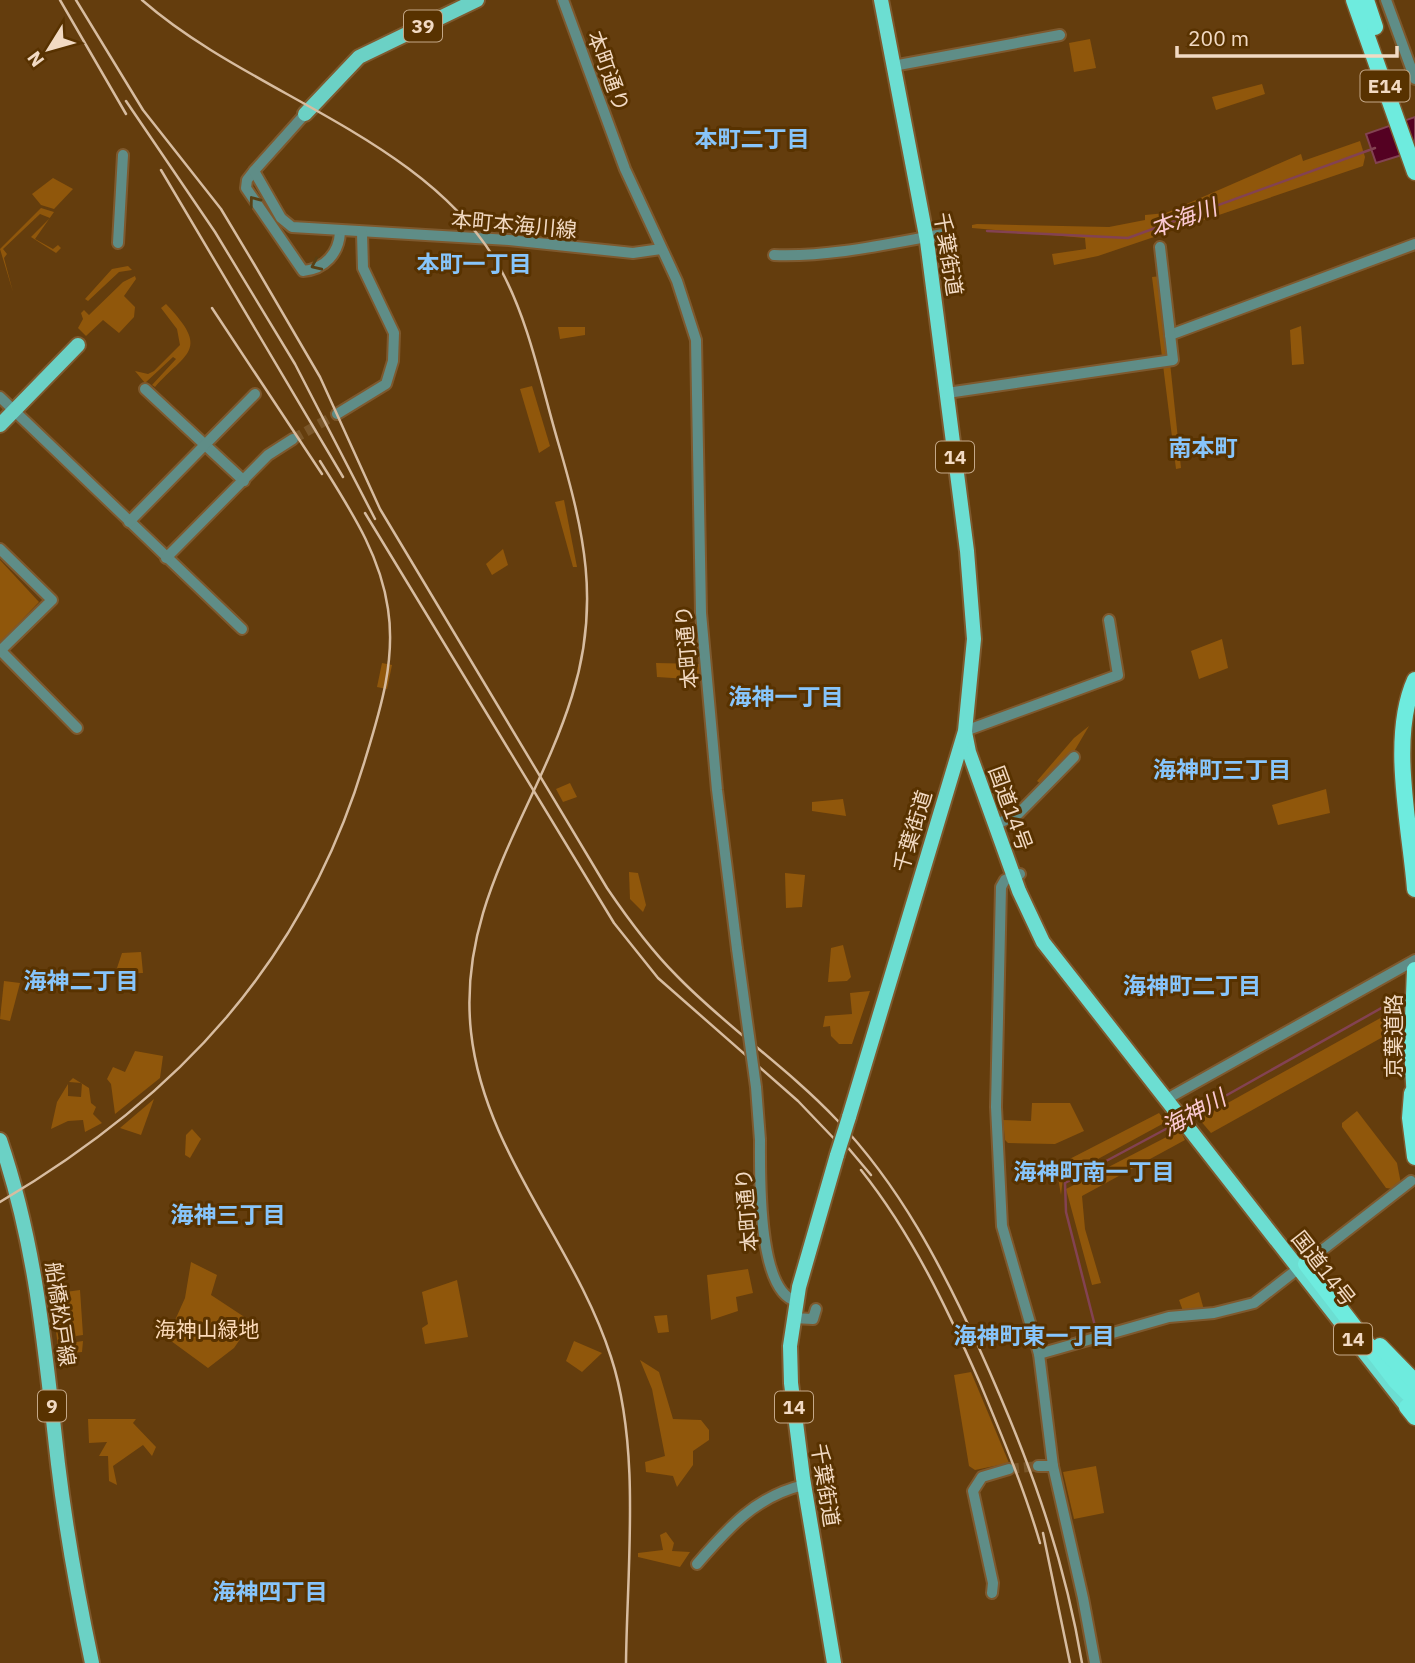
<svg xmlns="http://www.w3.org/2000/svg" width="1415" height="1663" viewBox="0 0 1415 1663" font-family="'IBM Plex Sans','Noto Sans JP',sans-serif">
  <rect width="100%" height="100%" fill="#643d0d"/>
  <g fill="#90570b">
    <polygon points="1090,39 1096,68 1074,72 1069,43"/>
    <polygon points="1262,84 1265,94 1216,110 1212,97"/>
    <polygon points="1360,141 1365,157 1363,166 1098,256 1054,265 1052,254 1086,249 1085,238 972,228 972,225 977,224 1109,227 1145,220 1145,215 1166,213 1301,154 1303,161"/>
    <polygon points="53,178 73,189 54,209 41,205 32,194"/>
    <polygon points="41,208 54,212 35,239 53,249 58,245 61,248 56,253 31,237 50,218 40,214 3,249 7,254 4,258 13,292 0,249"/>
    <polygon points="128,266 132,270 119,272 88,301 85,299 112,269"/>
    <polygon points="135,276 136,279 124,296 135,307 134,317 119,333 103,320 86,336 78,328 83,319 81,313 84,310 89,315 123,282"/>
    <polygon points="1161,276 1181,468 1176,469 1152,277"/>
    <path d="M166,304c45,47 20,48 -11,83l-3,-2 24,-26 -3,-2 -28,26 -10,-12 13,3 6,-3 26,-26 -3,-16 -16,-21z"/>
    <polygon points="1301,326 1304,364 1292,365 1290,330"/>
    <polygon points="558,327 585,327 585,335 560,339"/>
    <polygon points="532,386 550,446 539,453 520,389"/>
    <polygon points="564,500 577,567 573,567 555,502"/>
    <polygon points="503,549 508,565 492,575 486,564"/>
    <polygon points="0,560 39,602 0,643"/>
    <polygon points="1222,639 1228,668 1199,679 1191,651"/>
    <polygon points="382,663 392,665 387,689 377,687"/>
    <polygon points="656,663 701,664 702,674 689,674 688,679 657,677"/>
    <polygon points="1089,726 1072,755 1042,785 1037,781 1074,738"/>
    <polygon points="570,783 577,797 563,802 556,789"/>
    <polygon points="1326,789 1330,813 1278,825 1272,805"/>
    <polygon points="843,799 846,816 812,811 812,802"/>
    <polygon points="629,872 638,873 646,905 643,912 630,899"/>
    <polygon points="785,873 805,875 802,907 786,908"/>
    <polygon points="843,945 851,977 847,981 828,982 831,948"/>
    <polygon points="141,952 143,973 115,974 122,953"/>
    <polygon points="4,981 20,983 10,1021 0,1019"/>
    <polygon points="870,991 852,1044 839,1044 831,1036 830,1026 823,1027 825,1016 852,1014 850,993"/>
    <polygon points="1402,1006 1402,1021 1390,1033 1211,1133 1199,1119"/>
    <polygon points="135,1051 163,1056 160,1078 115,1114 111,1084 107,1079 113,1067 125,1072"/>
    <polygon points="73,1078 89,1088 91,1103 96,1107 93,1114 102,1123 85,1132 83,1120 68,1121 51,1129 57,1102 68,1084 68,1096 81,1097 82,1083 69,1082"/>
    <polygon points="154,1099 141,1135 120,1128"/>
    <polygon points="1032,1103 1070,1103 1084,1131 1055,1144 1008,1143 1005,1140 1003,1120 1031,1121"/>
    <polygon points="1357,1111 1397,1163 1401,1184 1394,1189 1386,1188 1342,1127 1342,1123"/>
    <polygon points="1159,1113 1166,1122 1063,1178 1061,1195 1056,1166"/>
    <polygon points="192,1129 201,1139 190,1158 185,1155 186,1135"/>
    <polygon points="1180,1130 1185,1140 1082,1196 1085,1229 1101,1283 1092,1285 1066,1189"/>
    <polygon points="191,1262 217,1275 211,1295 252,1322 234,1348 208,1368 167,1338 185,1298"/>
    <polygon points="748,1269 753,1293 736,1297 738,1311 711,1320 707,1275"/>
    <polygon points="457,1280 468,1337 425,1344 422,1328 428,1324 422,1292"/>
    <polygon points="80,1290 83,1335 76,1336 76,1342 83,1341 82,1352 59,1354 51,1294"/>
    <polygon points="1199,1292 1204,1310 1183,1311 1179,1300"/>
    <polygon points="667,1315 669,1332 658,1333 654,1316"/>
    <polygon points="574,1341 602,1353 582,1372 566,1361"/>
    <polygon points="640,1360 659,1372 673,1419 701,1420 709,1430 709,1440 693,1451 693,1465 677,1487 673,1476 646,1472 645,1462 665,1456 652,1389"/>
    <polygon points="971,1372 1009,1463 975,1470 969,1466 954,1375"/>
    <polygon points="88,1419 136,1419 133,1423 156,1447 152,1456 143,1445 113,1466 117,1485 109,1481 108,1456 99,1456 107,1442 89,1443"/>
    <polygon points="1096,1466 1104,1513 1074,1519 1063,1472"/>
    <polygon points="666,1532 674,1543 672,1551 690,1552 680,1567 638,1557 638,1553 663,1550 660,1535"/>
  </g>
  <polygon fill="#540122" stroke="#834252" stroke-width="2" points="1415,117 1415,151 1376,163 1366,134"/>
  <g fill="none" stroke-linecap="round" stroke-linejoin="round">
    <g stroke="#834252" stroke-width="2.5">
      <polyline points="987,231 1128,238 1375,148"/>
      <polyline points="1188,1117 1408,993"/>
      <polyline points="1096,1330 1066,1212 1065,1183 1179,1122"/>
    </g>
    <g stroke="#795528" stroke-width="10" stroke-dasharray="10 5" stroke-linecap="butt">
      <polyline points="293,439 337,414"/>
      <polyline points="1009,1469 1038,1466"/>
    </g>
    <g stroke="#7e592e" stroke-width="14">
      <g id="tertiary">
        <polyline points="563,0 625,169 677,281 696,340 701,613 717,790 737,949"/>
        <polyline points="1386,0 1415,79"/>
        <polyline points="893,66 1060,35"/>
        <path d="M305,114l-51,57 -7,9 -1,8 57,83c22,-2 36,-18 37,-39"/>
        <polyline points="254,171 281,218 292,227 509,240 633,253 661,249"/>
        <polyline points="118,243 123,155"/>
        <path d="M774,255c57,2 113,-11 169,-21"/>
        <polyline points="1170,335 1415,244"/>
        <polyline points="145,389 244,481"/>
        <polyline points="947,393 1173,360 1160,247"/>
        <polyline points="0,397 242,629"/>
        <polyline points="337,414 386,384 393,361 394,333 363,268 362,233"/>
        <polyline points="129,522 255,394"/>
        <polyline points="0,549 52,600 1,650"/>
        <polyline points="166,558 268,455 293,439"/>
        <polyline points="0,650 77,728"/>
        <polyline points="965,731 1118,675 1109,620"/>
        <polyline points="995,825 1018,814 1074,757"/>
        <polyline points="1020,874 1005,880 1001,887 996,1107 1002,1226 1039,1354 1053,1466 1083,1598 1095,1663"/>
        <polyline points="1165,1100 1415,960"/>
        <path d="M760,1140c0,34 -3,151 36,161"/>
        <polyline points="793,1318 813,1319 816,1309"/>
        <polyline points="1039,1354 1169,1317 1214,1313 1254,1303 1411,1181"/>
        <polyline points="1038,1466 1053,1466"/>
        <path d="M697,1564c31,-36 59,-68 107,-79"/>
        <polyline points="992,1593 993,1583 973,1491 982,1477 1009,1469"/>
      </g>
    </g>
    <g stroke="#7e592e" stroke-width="18">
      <g id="primary">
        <polyline points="305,114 359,57 477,0"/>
        <polyline points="0,425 78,345"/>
        <path d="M0,1140c37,108 45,212 58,324 8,67 20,133 34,199"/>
      </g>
    </g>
    <g stroke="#7e592e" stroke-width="18">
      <g id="trunk">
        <polyline points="965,732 969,752 1019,891 1043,942 1407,1407"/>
        <polyline points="849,1117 965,731 974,639 967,551 927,241 881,0"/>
        <polyline points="834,1663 803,1478 791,1383 790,1346 799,1287 837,1155"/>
      </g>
    </g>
    <g stroke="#7e592e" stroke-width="19">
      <g id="motorway">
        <polyline points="1354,0 1415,172"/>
        <polyline points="1366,0 1375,27"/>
        <path d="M1415,680c-26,58 -5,146 0,209"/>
        <polyline points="1415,970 1412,1045 1415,1102"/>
        <polyline points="1412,1093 1410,1118 1415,1157"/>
        <polyline points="1306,1264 1395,1380 1415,1400"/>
        <polyline points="1380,1346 1415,1382"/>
        <polyline points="1407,1407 1415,1417"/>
      </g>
    </g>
    <use href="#tertiary" stroke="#5f8d87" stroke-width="10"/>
    <use href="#primary" stroke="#6bd1c5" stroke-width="14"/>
    <use href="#trunk" stroke="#6cded2" stroke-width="14"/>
    <use href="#motorway" stroke="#6eebde" stroke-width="16"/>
    <g stroke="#d7bca0" stroke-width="2.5">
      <polyline points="60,0 126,114"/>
      <path d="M76,0l67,110 78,99 33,55 66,113 60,132 227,379c21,31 43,61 69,87 50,52 111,92 161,145 63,66 104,145 142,228 47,104 84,202 103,315"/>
      <path d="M142,0c108,95 286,138 358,268 29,53 41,116 58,174 26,89 43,162 14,254 -36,116 -115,207 -101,336 13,121 104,212 140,325 30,91 16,211 15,306"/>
      <polyline points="126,101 215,232 295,364 375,519"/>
      <polyline points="161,170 343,477"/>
      <polyline points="212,308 322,474"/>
      <polyline points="365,513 614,923 658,978 798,1101 843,1148"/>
      <polyline points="839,1137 871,1175"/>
      <path d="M861,1170c51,64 86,138 119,213 22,53 44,105 60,160"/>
      <path d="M0,1202c178,-105 305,-241 365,-442 15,-49 31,-99 23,-151 -8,-56 -39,-101 -68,-148"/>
      <polyline points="1043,1533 1070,1663"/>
    </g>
    <g stroke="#7e592e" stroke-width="14" stroke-linecap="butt">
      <polyline id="tertiary-bridge" points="737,949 756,1087 760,1140"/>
    </g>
    <g stroke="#7e592e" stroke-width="18" stroke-linecap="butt">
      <polyline id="trunk-bridge" points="837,1155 849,1117"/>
    </g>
    <use href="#tertiary-bridge" stroke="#5f8d87" stroke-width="10"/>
    <use href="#trunk-bridge" stroke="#6cded2" stroke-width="14"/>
  </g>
  <defs><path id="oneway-chevron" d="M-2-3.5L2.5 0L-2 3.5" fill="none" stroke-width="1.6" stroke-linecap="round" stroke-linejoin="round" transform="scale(1.75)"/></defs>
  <g stroke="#594014">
    <use href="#oneway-chevron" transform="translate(254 201) rotate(-127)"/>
    <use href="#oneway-chevron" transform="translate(316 265) rotate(155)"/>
  </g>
  <g text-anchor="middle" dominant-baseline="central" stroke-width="6" stroke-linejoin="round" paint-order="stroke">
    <g fill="#583200" stroke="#c4a888" stroke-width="2">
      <rect x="404" y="10.5" width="38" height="31" rx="5"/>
      <rect x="1360.5" y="70.5" width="49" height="31" rx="5"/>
      <rect x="936" y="441.5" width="38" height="31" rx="5"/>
      <rect x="1334" y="1323.5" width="38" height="31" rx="5"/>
      <rect x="38" y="1390.5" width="28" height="31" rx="5"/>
      <rect x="775" y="1391.5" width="38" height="31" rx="5"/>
    </g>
    <g font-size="19" font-weight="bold" fill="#f2dac3">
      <text x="423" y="26">39</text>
      <text x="1385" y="86">E14</text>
      <text x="955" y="457">14</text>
      <text x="1353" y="1339">14</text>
      <text x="52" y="1406">9</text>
      <text x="794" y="1407">14</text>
    </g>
    <g font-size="21" fill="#f2dac3" stroke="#583200">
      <text transform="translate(609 71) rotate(70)">本町通り</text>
      <text transform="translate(514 224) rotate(5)">本町本海川線</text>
      <text transform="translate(949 254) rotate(81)">千葉街道</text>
      <text transform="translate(686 647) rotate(-95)">本町通り</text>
      <text transform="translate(1011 808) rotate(70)">国道14号</text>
      <text transform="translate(912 831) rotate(-73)">千葉街道</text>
      <text transform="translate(1393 1036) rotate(-90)">京葉道路</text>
      <text transform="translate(746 1210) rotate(-95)">本町通り</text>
      <text transform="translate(1324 1268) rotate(52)">国道14号</text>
      <text transform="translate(61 1314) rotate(82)">船橋松戸線</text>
      <text transform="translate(826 1485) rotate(81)">千葉街道</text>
    </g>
    <g font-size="21" fill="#fbd9b8" stroke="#583200">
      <text x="207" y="1329">海神山緑地</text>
    </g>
    <g font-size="23" font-weight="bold" fill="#87c5fb" stroke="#583200">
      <text x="752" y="138">本町二丁目</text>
      <text x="474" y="263">本町一丁目</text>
      <text x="1203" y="447">南本町</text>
      <text x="786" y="696">海神一丁目</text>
      <text x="1222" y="769">海神町三丁目</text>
      <text x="81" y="980">海神二丁目</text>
      <text x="1192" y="985">海神町二丁目</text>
      <text x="1094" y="1171">海神町南一丁目</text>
      <text x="228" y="1214">海神三丁目</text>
      <text x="1034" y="1335">海神町東一丁目</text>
      <text x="270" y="1591">海神四丁目</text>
    </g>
    <g font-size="23" font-style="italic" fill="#fbc9d2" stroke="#583200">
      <text transform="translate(1183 217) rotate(-20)">本海川</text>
      <text transform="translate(1193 1112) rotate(-29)">海神川</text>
    </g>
  </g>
  <g transform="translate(49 49) rotate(233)" stroke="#583200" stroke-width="5" paint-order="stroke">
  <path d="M0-5L12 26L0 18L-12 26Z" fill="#f2dac3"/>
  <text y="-10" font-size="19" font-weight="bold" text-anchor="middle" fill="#f2dac3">N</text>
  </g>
  <path d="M1177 46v10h220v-10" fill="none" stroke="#f2dac3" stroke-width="3.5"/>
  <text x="1188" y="46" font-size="21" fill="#f2dac3" stroke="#583200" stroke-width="5" paint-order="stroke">200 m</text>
</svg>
